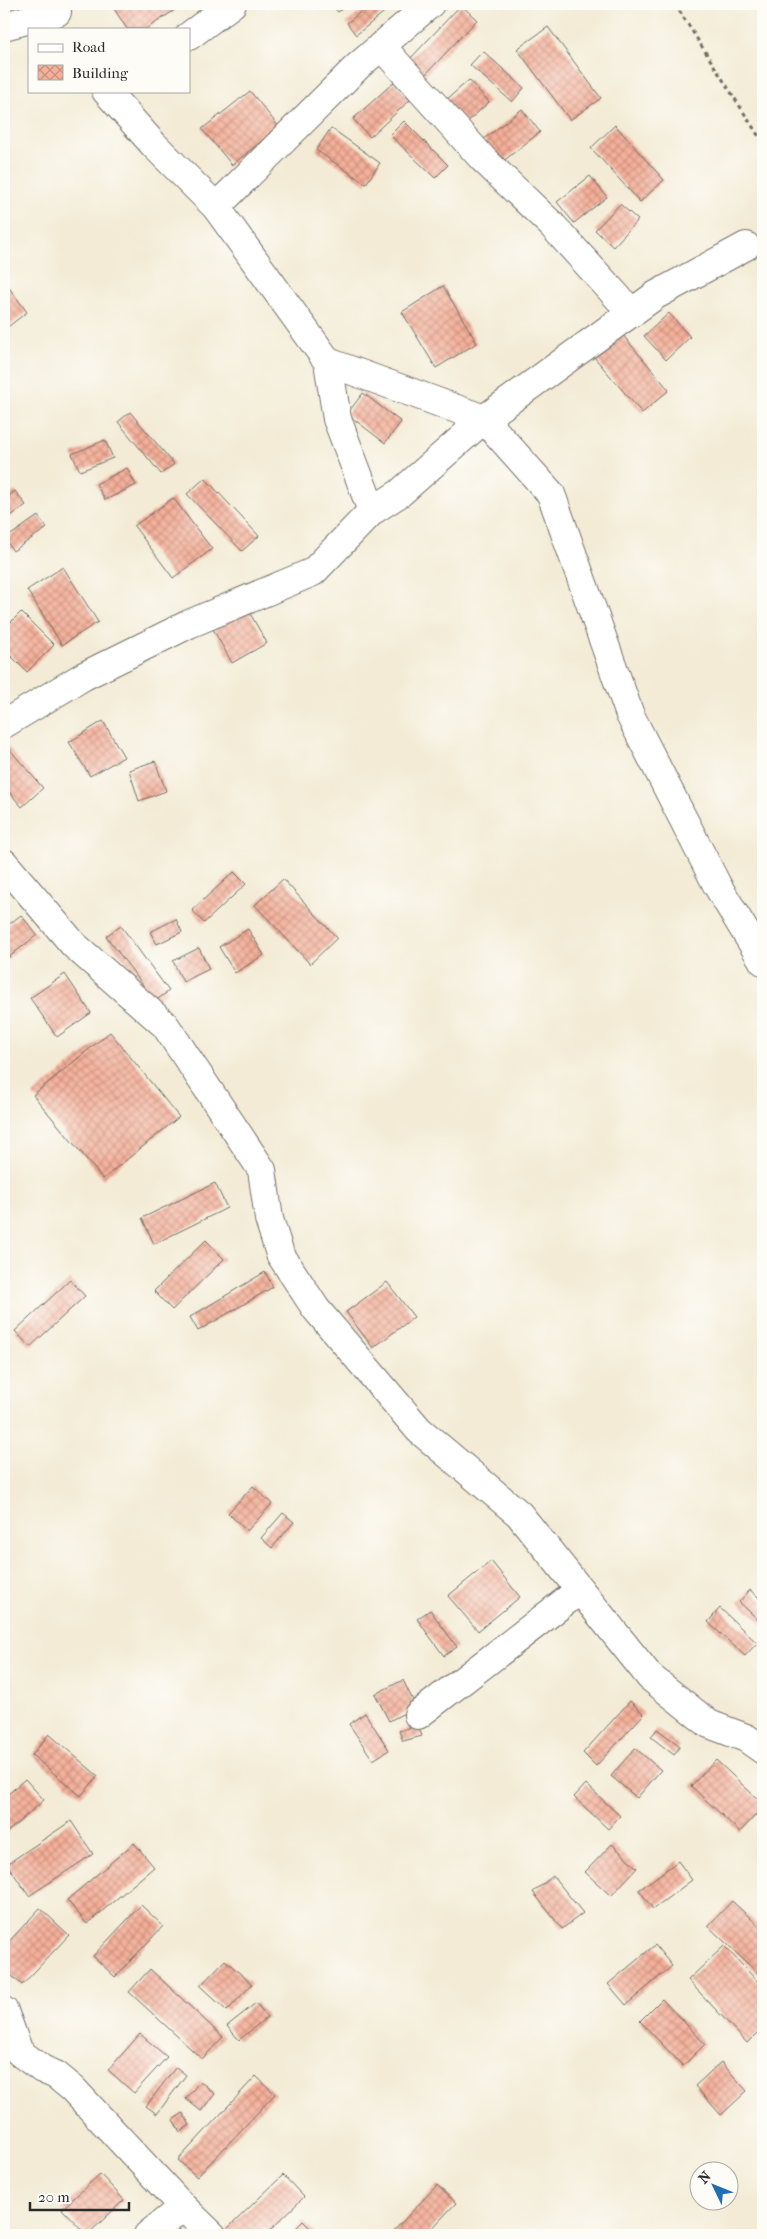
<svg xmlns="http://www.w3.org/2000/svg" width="767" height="2239" viewBox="0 0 767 2239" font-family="'IM FELL French Canon',serif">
  <defs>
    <pattern id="building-cross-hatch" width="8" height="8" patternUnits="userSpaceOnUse" patternTransform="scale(1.25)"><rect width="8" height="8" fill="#f5b09a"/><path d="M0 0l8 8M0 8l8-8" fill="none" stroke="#c78f7e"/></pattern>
  </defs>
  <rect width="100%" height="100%" fill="#fdfcf7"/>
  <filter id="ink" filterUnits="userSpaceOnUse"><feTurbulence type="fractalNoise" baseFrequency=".02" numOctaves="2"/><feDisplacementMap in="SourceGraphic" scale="10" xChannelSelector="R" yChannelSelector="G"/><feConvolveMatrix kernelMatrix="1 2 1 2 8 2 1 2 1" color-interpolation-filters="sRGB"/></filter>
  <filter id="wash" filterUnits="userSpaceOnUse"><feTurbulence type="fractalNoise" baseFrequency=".0096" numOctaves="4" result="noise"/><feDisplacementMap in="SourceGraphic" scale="20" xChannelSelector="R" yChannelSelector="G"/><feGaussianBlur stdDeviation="1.12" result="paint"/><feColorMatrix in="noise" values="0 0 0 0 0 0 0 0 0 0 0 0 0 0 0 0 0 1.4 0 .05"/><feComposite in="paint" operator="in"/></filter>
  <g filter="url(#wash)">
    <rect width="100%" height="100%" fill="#f3ebd5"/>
    <g id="blocks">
      <g fill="url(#building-cross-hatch)">
        <polygon points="111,4 179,4 181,6 146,29 127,29"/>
        <polygon points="331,4 349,4 338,12"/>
        <polygon points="370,4 394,4 356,35 347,23"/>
        <polygon points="461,5 477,20 425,75 409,60"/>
        <polygon points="548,27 601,98 570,120 517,49"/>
        <polygon points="483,51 524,88 512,102 470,65"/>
        <polygon points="469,80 489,102 465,124 445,101"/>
        <polygon points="394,82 410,100 370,137 353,119"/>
        <polygon points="250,91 279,127 232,165 202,129"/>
        <polygon points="522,109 540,132 502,162 484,139"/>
        <polygon points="404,121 448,165 435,178 390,135"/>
        <polygon points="615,125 664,180 640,202 591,148"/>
        <polygon points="331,128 380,163 366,184 316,150"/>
        <polygon points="590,176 607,197 574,223 557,202"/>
        <polygon points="620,204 638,220 613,247 595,230"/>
        <polygon points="4,281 27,312 4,330"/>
        <polygon points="443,286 477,343 436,368 402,312"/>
        <polygon points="669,313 690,337 666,360 644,336"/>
        <polygon points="622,334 669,390 642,413 594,357"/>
        <polygon points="363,393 401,422 385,443 347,414"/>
        <polygon points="130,412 174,464 161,474 118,422"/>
        <polygon points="105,440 113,458 80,471 72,454"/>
        <polygon points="127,468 136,485 105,500 96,484"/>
        <polygon points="205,478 259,536 242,551 187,494"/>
        <polygon points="15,491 26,505 4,521 4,500"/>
        <polygon points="173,498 212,549 173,578 134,526"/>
        <polygon points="38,516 47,528 13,551 5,539"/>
        <polygon points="63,567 98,622 62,645 27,590"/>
        <polygon points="248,610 267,643 232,663 213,629"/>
        <polygon points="21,612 54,645 27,672 4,649 4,629"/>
        <polygon points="103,721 124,757 90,776 69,742"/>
        <polygon points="4,743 43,788 22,807 4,786"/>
        <polygon points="155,761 166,791 139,801 129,770"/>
        <polygon points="234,872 246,884 204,923 192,910"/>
        <polygon points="283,879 337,938 310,964 255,905"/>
        <polygon points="21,915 37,935 4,961 4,928"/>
        <polygon points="176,919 182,932 157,944 150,932"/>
        <polygon points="121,926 169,991 155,1001 106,936"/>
        <polygon points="248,929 264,955 235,973 219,947"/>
        <polygon points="199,948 209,969 183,982 173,961"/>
        <polygon points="65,974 91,1013 57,1037 30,998"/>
        <polygon points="110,1032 179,1117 103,1179 33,1095"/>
        <polygon points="215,1183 227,1208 154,1244 142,1218"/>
        <polygon points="206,1240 224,1259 172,1310 154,1291"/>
        <polygon points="265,1272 273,1287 198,1331 190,1317"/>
        <polygon points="70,1280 85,1296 30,1347 15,1331"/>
        <polygon points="387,1282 414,1317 373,1348 346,1312"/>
        <polygon points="253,1486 272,1504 247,1531 228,1513"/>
        <polygon points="283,1513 294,1522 272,1548 261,1538"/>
        <polygon points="491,1561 520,1597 478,1631 448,1596"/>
        <polygon points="750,1590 763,1601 763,1624 739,1602"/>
        <polygon points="720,1608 757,1643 745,1656 708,1622"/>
        <polygon points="430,1610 457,1647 444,1656 417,1619"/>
        <polygon points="403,1680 416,1707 389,1721 375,1694"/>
        <polygon points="630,1701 644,1714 596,1766 583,1753"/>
        <polygon points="365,1713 389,1750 373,1760 349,1724"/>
        <polygon points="418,1725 422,1736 403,1741 399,1731"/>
        <polygon points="657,1729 680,1746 674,1755 651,1737"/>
        <polygon points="49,1734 98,1776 81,1796 32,1755"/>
        <polygon points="635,1748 661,1770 637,1798 611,1776"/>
        <polygon points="716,1760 763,1804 763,1807 740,1832 691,1786"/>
        <polygon points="25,1779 44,1800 4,1835 4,1798"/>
        <polygon points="586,1784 620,1816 608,1829 574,1797"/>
        <polygon points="71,1821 93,1854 29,1896 7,1864"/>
        <polygon points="134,1843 154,1867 87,1924 67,1900"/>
        <polygon points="612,1844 637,1868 611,1896 585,1872"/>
        <polygon points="678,1861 692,1880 653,1909 639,1890"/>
        <polygon points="553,1876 583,1913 562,1929 533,1892"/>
        <polygon points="732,1901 763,1930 763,1978 708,1926"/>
        <polygon points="141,1905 163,1926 115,1977 93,1956"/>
        <polygon points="40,1908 69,1935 22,1985 4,1969 4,1947"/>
        <polygon points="655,1945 672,1966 626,2005 608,1984"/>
        <polygon points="724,1946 763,1987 763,2027 747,2043 688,1980"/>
        <polygon points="225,1960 252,1984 227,2011 200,1986"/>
        <polygon points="150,1969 223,2037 202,2059 129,1992"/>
        <polygon points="662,1999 705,2044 683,2066 640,2021"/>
        <polygon points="256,2003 267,2017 239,2040 227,2026"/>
        <polygon points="140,2034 167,2057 134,2093 108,2070"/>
        <polygon points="721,2062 747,2091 721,2115 695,2086"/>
        <polygon points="176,2067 186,2075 157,2114 146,2106"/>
        <polygon points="256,2076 275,2094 197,2177 178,2160"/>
        <polygon points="200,2081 215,2094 201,2111 186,2099"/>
        <polygon points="183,2113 190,2125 180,2132 173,2120"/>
        <polygon points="100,2174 124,2200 87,2235 62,2209"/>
        <polygon points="283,2175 304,2197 265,2235 229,2235 225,2231"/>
        <polygon points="437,2185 456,2203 426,2235 390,2235"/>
        <polygon points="303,2221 317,2235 289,2235"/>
        <polygon points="177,2226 184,2235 162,2235"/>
      </g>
    </g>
  </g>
  <g filter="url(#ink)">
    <use href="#blocks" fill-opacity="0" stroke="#716e66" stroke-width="1"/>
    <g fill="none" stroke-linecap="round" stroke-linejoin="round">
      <g stroke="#716e66" stroke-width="30">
        <g id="street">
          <polyline points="4,26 57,12"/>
          <polyline points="189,36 232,4"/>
          <polyline points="381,46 483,159 552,225 632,313"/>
          <polyline points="106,91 154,145 216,207 328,362 337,419 372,511"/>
          <polyline points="216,207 357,67 430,4"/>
          <polyline points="328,362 484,419 656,295 746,246"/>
          <polyline points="4,724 84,676 189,624 313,572 372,511 400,493 484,419 551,494 630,715 717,885 763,961"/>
          <polyline points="4,863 74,945 165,1025 262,1170 269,1219 280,1254 316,1309 419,1430 519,1514 650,1677 709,1724 746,1738 763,1750"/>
          <polyline points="418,1715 580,1590"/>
          <polyline points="4,2011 19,2052 42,2069 56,2075 73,2089 183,2207 212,2235"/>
          <polyline points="148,2235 183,2207"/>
        </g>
      </g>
      <polyline stroke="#716e66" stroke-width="3" stroke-dasharray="4 4" stroke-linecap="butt" points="675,4 763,143"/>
      <use href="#street" stroke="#fff" stroke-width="28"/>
    </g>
  </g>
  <rect width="767" height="2239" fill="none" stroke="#fdfcf7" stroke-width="20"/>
  <rect x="28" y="28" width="162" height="65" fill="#fdfcf7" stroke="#a9a8a5"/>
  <rect x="38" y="44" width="25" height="8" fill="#ffffff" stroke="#a9a8a5"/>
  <text x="72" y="52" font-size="15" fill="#2b2b2b">Road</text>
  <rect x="38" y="65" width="25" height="15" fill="url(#building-cross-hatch)" stroke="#a9a8a5"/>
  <text x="72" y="78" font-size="15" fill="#2b2b2b">Building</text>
  <g transform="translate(714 2186) rotate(313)"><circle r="24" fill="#fdfcf7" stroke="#a9a8a5"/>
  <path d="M0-4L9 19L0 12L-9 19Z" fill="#1f6fb2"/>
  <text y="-8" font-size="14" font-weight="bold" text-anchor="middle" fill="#2b2b2b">N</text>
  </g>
  <path d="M30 2202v8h99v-8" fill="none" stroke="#2b2b2b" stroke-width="2.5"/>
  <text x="38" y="2202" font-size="15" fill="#2b2b2b" stroke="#fdfcf7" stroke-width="4" paint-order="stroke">20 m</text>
</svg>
